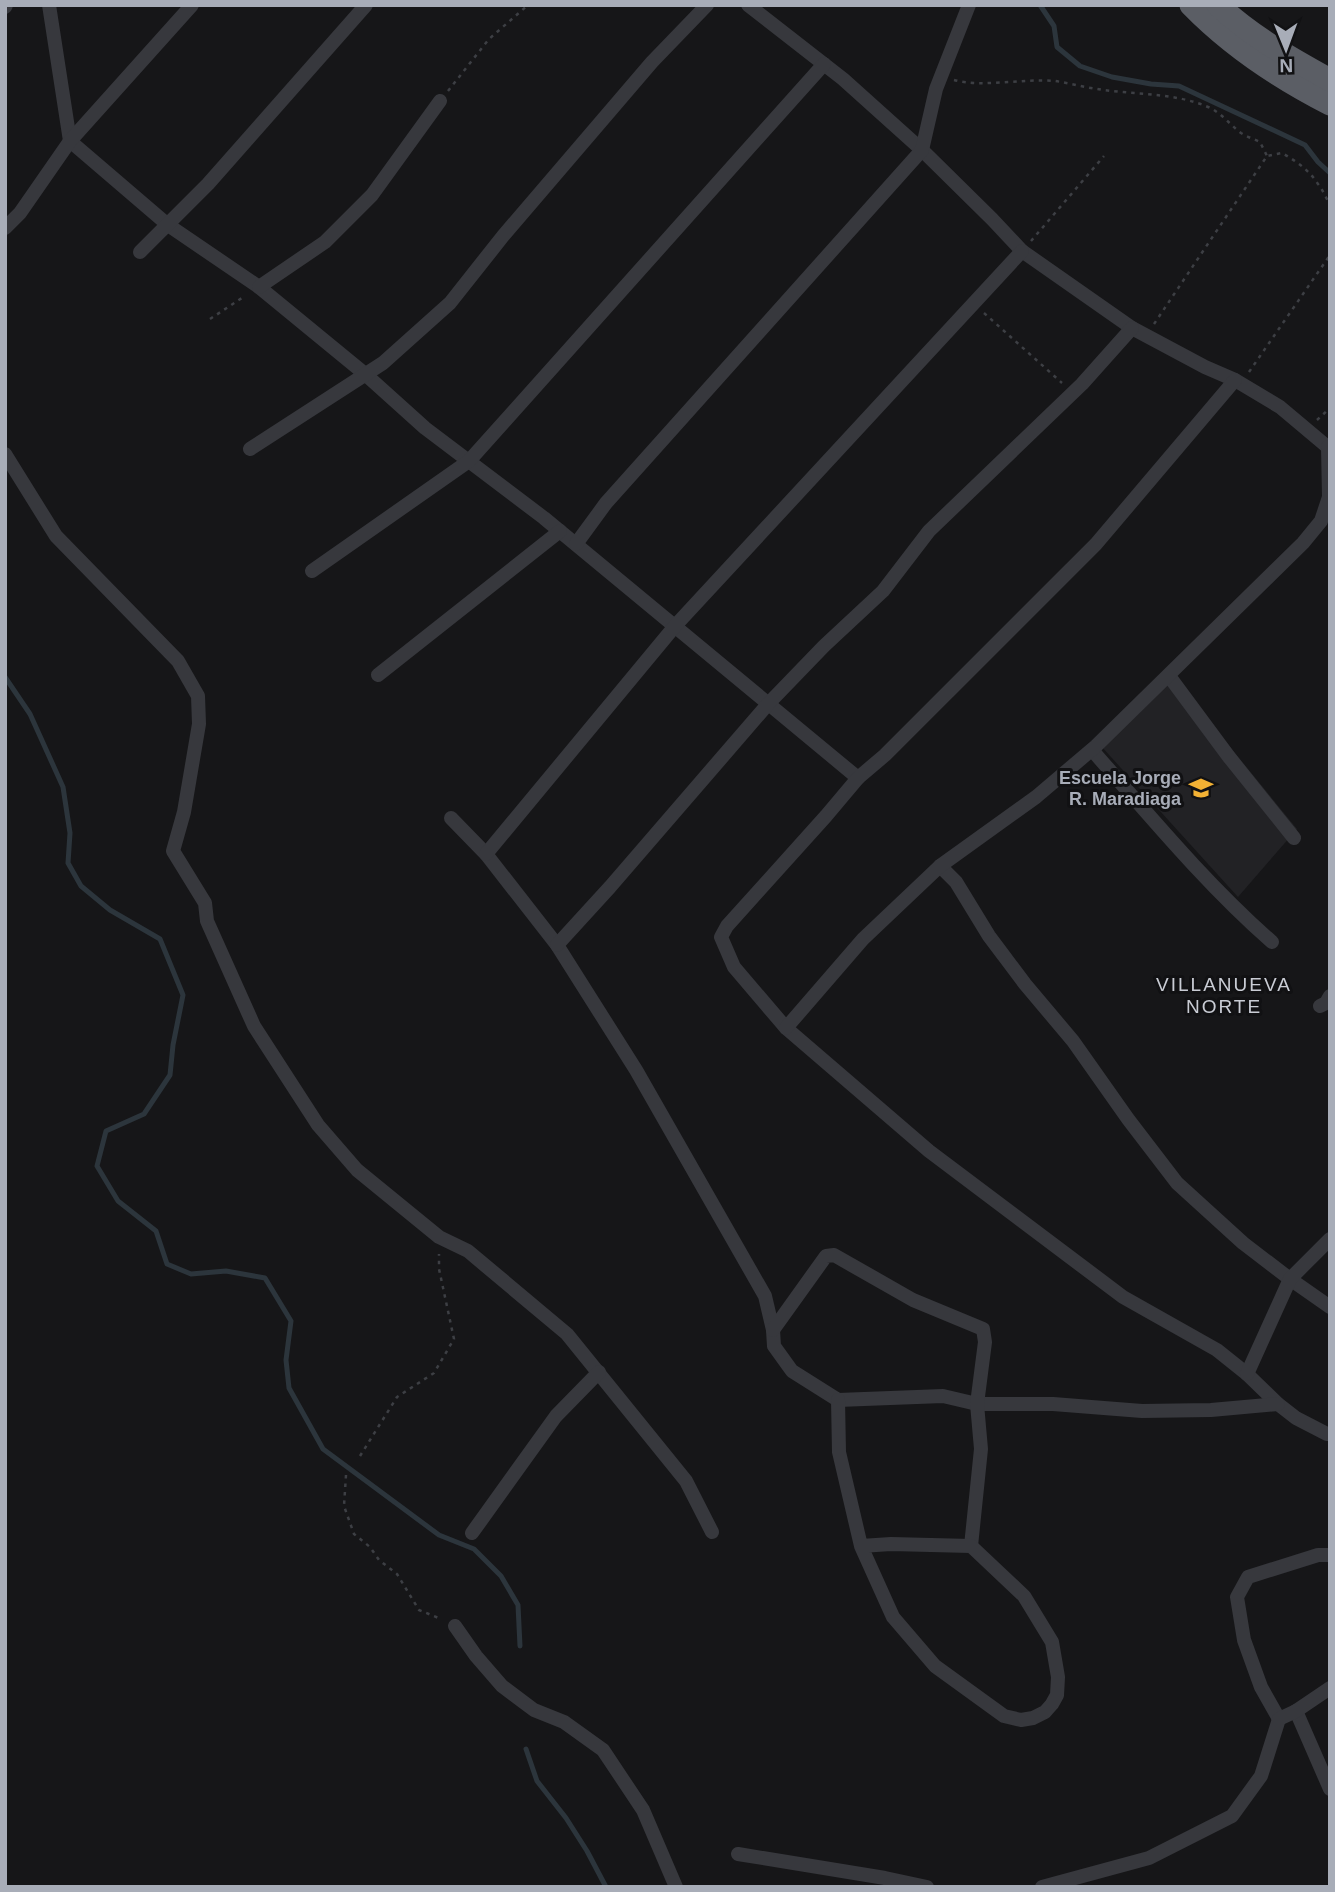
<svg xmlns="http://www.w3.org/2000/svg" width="1335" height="1892" viewBox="0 0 1335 1892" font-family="Arial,sans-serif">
  <rect width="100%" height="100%" fill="#161618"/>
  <polygon fill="#222225" points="1173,677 1297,829 1238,897 1101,746"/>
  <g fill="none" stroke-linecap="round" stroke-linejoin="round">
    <g stroke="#2c353c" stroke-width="5">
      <polyline points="1040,5 1054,26 1057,47 1080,66 1112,77 1151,84 1179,86 1305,145 1318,162 1330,173"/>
      <polyline points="5,677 30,714 63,787 70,833 68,863 81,886 110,910 160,939 183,995 173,1045 170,1075 144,1114 106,1131 97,1166 118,1201 156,1231 167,1264 191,1274 226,1271 265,1278 291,1321 286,1360 289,1388 323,1449 439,1535 474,1549 501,1576 518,1605 520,1646"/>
      <polyline points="526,1749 537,1781 566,1818 587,1851 606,1887"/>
    </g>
    <g stroke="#3d3f44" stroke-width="2.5" stroke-dasharray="3.5 5" stroke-linecap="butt">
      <path d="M954,80c29,8 69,-2 101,1 14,2 28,6 42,8 36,6 76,3 111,18 14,6 21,17 33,26 6,4 13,6 19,9l7,14"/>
      <polyline points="448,91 489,39 528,5"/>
      <polyline points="1031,241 1104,156"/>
      <polyline points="984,313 1062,383"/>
      <polyline points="210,319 245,296"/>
      <path d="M1154,324l113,-168 15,-3c14,8 27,17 36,31 5,6 8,14 12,21"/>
      <polyline points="1249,372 1330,255"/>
      <polyline points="1317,420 1330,408"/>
      <polyline points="360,1456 397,1397 434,1373 454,1339 439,1269 439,1254"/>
      <polyline points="346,1475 344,1506 354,1534 370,1547 379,1560 397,1574 419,1610 441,1619"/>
    </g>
    <g stroke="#37383d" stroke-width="14">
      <polyline points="49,5 70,141 168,225 259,287 365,374 425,428 544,518 858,778"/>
      <polyline points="748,5 843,79 922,150 992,219 1022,251 1132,328 1205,367 1235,380 1280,407 1330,449"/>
      <polyline points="5,7 6,5"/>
      <polyline points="5,228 20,213 70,141 192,5"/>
      <polyline points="140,252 208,184 366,5"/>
      <polyline points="259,287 325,242 372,195 440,101"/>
      <polyline points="1235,380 1096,544 885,755 858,778 826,816 727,926 721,937 734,967 786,1028 929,1151 1123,1297 1217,1350 1247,1374 1278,1404 1296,1418 1327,1434"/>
      <polyline points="250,449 383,363 450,303 503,236 652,62 707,5"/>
      <polyline points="5,454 56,536 178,661 198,696 199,724 184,812 173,851 205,903 207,921 254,1026 318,1125 357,1170 439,1237 468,1251 567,1334 686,1481 712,1532"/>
      <polyline points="576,544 606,503 922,150 936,89 969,5"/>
      <polyline points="312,571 469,461 824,64"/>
      <polyline points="378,675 560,531"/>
      <polyline points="1169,676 1229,757 1294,838"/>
      <path d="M1092,750c58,66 114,134 180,192"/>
      <polyline points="451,818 486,854 557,945 636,1070 765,1296 773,1330 774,1346 792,1371 838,1400 943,1396 977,1404 1053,1404 1142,1411 1211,1410 1278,1404"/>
      <polyline points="486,854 675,626 1022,251"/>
      <polyline points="940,866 956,882 989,936 1025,984 1073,1041 1128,1119 1177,1183 1243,1243 1290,1279 1330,1307"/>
      <polyline points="557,945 610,887 768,704 824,646 883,591 929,531 1082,384 1132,328"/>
      <polyline points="1320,1006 1326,1003 1330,996"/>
      <polyline points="786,1028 863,939 940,866 1036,797 1096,746 1303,543 1321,521 1329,497 1328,447"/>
      <polyline points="773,1330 826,1256 834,1255 913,1300 983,1329 985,1342 977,1404 981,1449 971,1546"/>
      <polyline points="1247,1374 1290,1279 1330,1239"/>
      <polyline points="838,1400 839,1452 861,1546 893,1617 935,1666 1004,1716 1021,1720 1033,1718 1045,1712 1052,1704 1057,1695 1058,1677 1052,1642 1024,1596 971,1546 891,1544 861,1546"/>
      <polyline points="472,1533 556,1416 599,1372"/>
      <polyline points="455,1626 476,1656 502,1686 534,1710 564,1722 603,1750 643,1810 676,1887"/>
      <polyline points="1296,1711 1330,1789"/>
      <polyline points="1279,1719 1261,1687 1244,1640 1237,1597 1248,1577 1318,1555 1330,1555"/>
      <polyline points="738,1854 885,1878 927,1887"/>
      <polyline points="1042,1887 1149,1858 1232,1816 1261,1776 1279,1719 1296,1711 1330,1688"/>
    </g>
    <g stroke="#5b5e65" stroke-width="23">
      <path d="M1191,5c40,41 88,73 139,99"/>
      <path d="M1218,5c33,31 72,53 112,75"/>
    </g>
  </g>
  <defs>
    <g id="school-bare" transform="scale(1.89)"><path d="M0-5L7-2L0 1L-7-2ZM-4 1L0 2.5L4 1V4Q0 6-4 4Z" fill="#f2b134" stroke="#111113" stroke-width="2.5" paint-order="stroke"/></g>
  </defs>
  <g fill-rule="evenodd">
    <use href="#school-bare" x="1201" y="788"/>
  </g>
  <g text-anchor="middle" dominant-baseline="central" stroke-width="6" stroke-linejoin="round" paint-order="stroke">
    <g font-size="18" font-weight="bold" fill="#a8adb8" stroke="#111113" text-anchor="end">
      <text x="1181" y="778">Escuela Jorge<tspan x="1181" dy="21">R. Maradiaga</tspan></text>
    </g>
    <g font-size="19" letter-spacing="2" fill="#c9ccd4" stroke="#111113">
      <text x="1224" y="984">VILLANUEVA<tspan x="1224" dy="22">NORTE</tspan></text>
    </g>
  </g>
  <rect width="1335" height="1892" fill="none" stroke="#a8adb8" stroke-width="14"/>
  <g transform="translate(1286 49) rotate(179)" stroke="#111113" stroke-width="5" paint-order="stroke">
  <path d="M0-5L12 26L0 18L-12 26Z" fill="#a8adb8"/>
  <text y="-10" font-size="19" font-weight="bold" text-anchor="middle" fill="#a8adb8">N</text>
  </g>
</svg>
